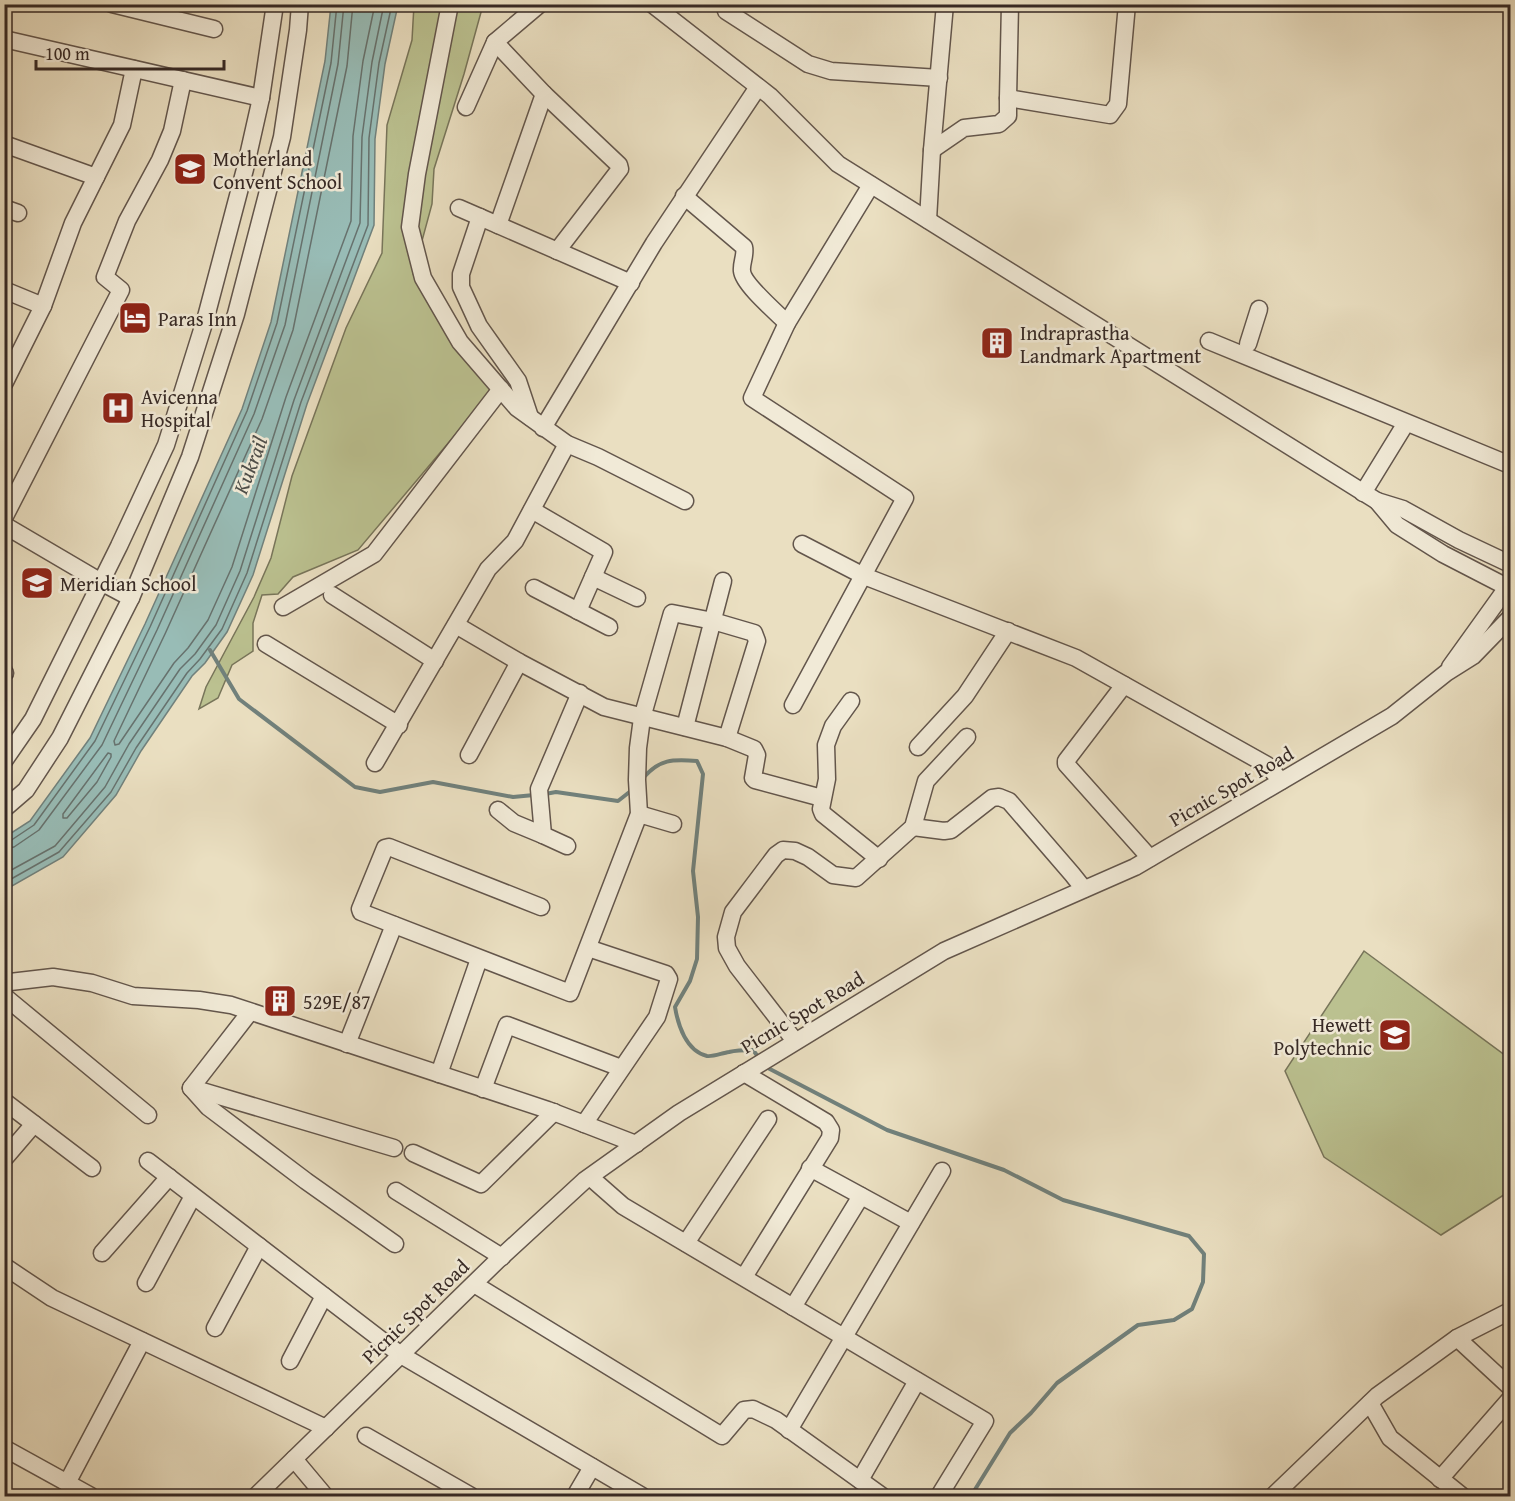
<svg xmlns="http://www.w3.org/2000/svg" width="1515" height="1501" viewBox="0 0 1515 1501" font-family="'Gentium Book Plus',serif">
  <rect width="100%" height="100%" fill="#eadfc1"/>
  <filter id="stains"><feTurbulence type="fractalNoise" baseFrequency=".00333" numOctaves="4"/><feColorMatrix values="0 0 0 0 .2 0 0 0 0 .09 0 0 0 0 .02 0 0 0 .5 -.17"/></filter>
  <radialGradient id="worn" r=".72"><stop offset=".6" stop-color="#630" stop-opacity="0"/><stop offset="1" stop-color="#630" stop-opacity=".3"/></radialGradient>
  <g fill="#bbc190" stroke="#78755a" stroke-width="1.5">
    <polygon points="414,5 483,5 464,74 434,169 432,204 413,274 457,343 493,390 358,550 293,577 278,594 262,595 253,623 253,651 232,665 218,698 199,709 206,687 254,597 271,558 292,476 346,328 382,253 387,125 412,40"/>
    <polygon points="1364,951 1510,1059 1510,1191 1441,1235 1324,1157 1285,1071"/>
  </g>
  <polygon fill="#98bcb6" stroke="#71817c" stroke-width="1.5" points="331,5 398,5 385,64 375,139 374,225 307,404 253,575 227,632 205,663 192,676 141,751 116,795 63,857 5,890 5,837 30,821 90,738 145,624 242,409 271,322 325,61"/>
  <g fill="none" stroke-linecap="round" stroke-linejoin="round">
    <g stroke="#67726e" stroke-width="1.5">
      <polyline points="353,4 347,66 293,330 262,419 165,634 114,741 115,745 119,744 174,663 188,648 208,620 232,567 286,397 351,221 353,136 363,61 375,4"/>
      <polygon points="108,753 111,754 111,757 97,782 67,818 63,818 63,814"/>
      <polyline points="4,842 10,841 34,825 95,741 150,627 247,411 277,323 331,63 337,4"/>
      <polyline points="4,849 14,847 39,830 102,745 157,630 254,414 285,325 338,64 344,4"/>
      <polyline points="4,874 55,846 105,787 129,744 180,669 195,654 216,625 240,571 294,400 360,223 362,137 372,62 384,4"/>
      <polyline points="4,883 59,852 111,792 136,748 187,673 200,659 222,629 247,573 301,402 368,225 369,138 379,63 392,4"/>
    </g>
    <g stroke="#71817c" stroke-width="4">
      <polyline points="210,650 239,699 355,787 380,792 433,782 513,797 534,795"/>
      <path d="M643,778c17,-19 29,-19 54,-17l6,13 -10,97 5,46 -1,42 -7,22 -15,26c3,18 11,44 32,49 6,1 15,-3 22,-4 8,-2 16,-2 24,-2l6,8"/>
      <polyline points="545,794 556,792 618,801 632,790"/>
      <polyline points="766,1067 887,1130 1004,1170 1063,1200 1189,1236 1204,1254 1203,1282 1192,1309 1174,1320 1138,1325 1057,1383 1031,1413 1010,1433 971,1496"/>
    </g>
    <g stroke="#63564c" stroke-width="19">
      <g id="minor">
        <polyline points="112,4 214,29"/>
        <polyline points="450,4 417,174 410,227 423,278 460,342 517,408 567,444 598,457 685,501"/>
        <polyline points="652,4 770,96 838,164 1377,501 1403,509 1459,540 1510,564"/>
        <polyline points="1010,4 1008,98 1110,115 1118,104 1127,4"/>
        <polyline points="726,11 808,64 831,71 939,78"/>
        <polyline points="4,39 261,98"/>
        <polyline points="495,42 544,94 619,165 620,169 557,251"/>
        <polyline points="466,107 495,42 540,4"/>
        <polyline points="4,144 96,177"/>
        <polyline points="932,150 964,128 999,124 1008,116 1008,98"/>
        <path d="M684,196l60,51c2,8 -3,16 -2,24 1,13 35,42 45,52"/>
        <polyline points="4,208 18,213"/>
        <polyline points="459,208 631,283"/>
        <polyline points="480,217 461,274 461,287 479,326 518,381 530,417"/>
        <polyline points="928,220 932,150 945,4"/>
        <polyline points="498,225 544,94"/>
        <polyline points="4,290 43,306"/>
        <polyline points="1209,341 1510,465"/>
        <polyline points="1248,344 1259,309"/>
        <polyline points="4,384 43,306 73,223 122,125 134,69"/>
        <polyline points="543,428 654,243 758,87"/>
        <polyline points="1363,493 1406,423"/>
        <polyline points="1377,501 1397,525 1443,554 1505,586"/>
        <polyline points="532,510 604,552 578,611"/>
        <polyline points="4,518 121,290 105,277 127,221 160,160 172,131 183,80"/>
        <polyline points="4,525 101,582 131,598"/>
        <polyline points="802,544 864,576 1076,658 1267,765 1281,781"/>
        <polyline points="593,577 637,598"/>
        <polyline points="534,588 609,627"/>
        <polyline points="332,595 435,661"/>
        <polyline points="283,607 374,554 501,389"/>
        <polyline points="456,625 519,662 604,707 727,738 754,749 757,755 753,778 755,780 822,798"/>
        <polyline points="266,644 399,725"/>
        <polyline points="1450,667 1506,589"/>
        <polyline points="4,673 5,673"/>
        <polyline points="1124,685 1066,761 1066,764 1150,858"/>
        <polyline points="851,701 833,726 826,745 827,779 821,809 823,814 879,859"/>
        <polyline points="793,705 905,498 752,398 787,323 871,185"/>
        <polyline points="685,727 723,581"/>
        <polyline points="918,747 965,696 1008,631"/>
        <polyline points="469,755 519,662"/>
        <polyline points="4,761 33,719 119,546 166,445 206,317 245,169 261,98 275,4"/>
        <polyline points="375,763 488,569 515,541 567,444"/>
        <polyline points="4,809 26,790 60,738 131,598 190,457 236,314 282,137 298,30 300,4"/>
        <polyline points="498,810 514,823 543,835"/>
        <polyline points="639,814 673,824"/>
        <polyline points="913,827 944,831 951,830 992,798 999,797 1009,801 1072,874 1084,889"/>
        <polyline points="567,846 543,835 539,789 580,693"/>
        <polyline points="541,907 389,847 385,848 360,909 361,912 570,993 639,814 637,780 638,748 642,718 672,613 713,621 754,633 757,641 727,738"/>
        <polyline points="4,985 10,982 53,977 92,983 133,996 199,1000 231,1005 548,1110 636,1144"/>
        <polyline points="4,996 148,1115"/>
        <polyline points="795,1041 737,966 727,948 726,937 733,912 776,855 783,850 795,851 808,857 833,875 856,878 913,827 926,781 967,737"/>
        <polyline points="347,1044 394,925"/>
        <polyline points="744,1073 826,1122 831,1130 830,1138 744,1277"/>
        <polyline points="439,1074 479,959"/>
        <polyline points="191,1088 208,1107 306,1181 395,1244"/>
        <polyline points="191,1088 250,1012"/>
        <polyline points="192,1088 394,1148"/>
        <polyline points="483,1089 507,1025 621,1068"/>
        <polyline points="4,1101 92,1168"/>
        <polyline points="584,1124 657,1017 669,979 666,974 588,948"/>
        <polyline points="413,1153 481,1184 554,1112"/>
        <polyline points="4,1159 34,1124"/>
        <polyline points="148,1161 401,1355 642,1496"/>
        <polyline points="810,1168 911,1223"/>
        <polyline points="590,1177 623,1206 985,1421 939,1496"/>
        <polyline points="396,1191 502,1257"/>
        <polyline points="686,1243 768,1119"/>
        <polyline points="102,1253 169,1177"/>
        <polyline points="4,1266 52,1298 326,1428"/>
        <polyline points="146,1283 193,1196"/>
        <polyline points="474,1284 722,1436 744,1410 753,1409 776,1420 882,1496"/>
        <polyline points="793,1307 861,1196"/>
        <polyline points="215,1328 259,1246"/>
        <polyline points="1457,1338 1510,1387"/>
        <polyline points="290,1361 324,1296"/>
        <polyline points="1370,1403 1390,1438 1462,1496"/>
        <polyline points="789,1430 942,1171"/>
        <polyline points="366,1436 471,1496"/>
        <polyline points="4,1448 91,1496"/>
        <polyline points="294,1459 325,1496"/>
        <polyline points="1440,1479 1510,1399"/>
        <polyline points="860,1480 917,1381"/>
        <polyline points="67,1483 142,1341"/>
        <polyline points="256,1496 498,1260 585,1180 679,1113 944,951 1135,867 1392,716 1446,673 1473,656 1510,618"/>
        <polyline points="575,1496 592,1467"/>
        <polyline points="1273,1496 1377,1396 1457,1338 1510,1311"/>
      </g>
    </g>
    <use href="#minor" stroke="#f1ead7" stroke-width="16"/>
  </g>
  <defs>
    <g id="school-square" transform="scale(1.725)"><rect x="-9" y="-9" width="18" height="18" rx="4" fill="#8f2418" stroke="#f1ead7"/><path d="M0-5L7-2L0 1L-7-2ZM-4 1L0 2.5L4 1V4Q0 6-4 4Z" fill="#fff"/></g>
    <g id="hotel-square" transform="scale(1.725)"><rect x="-9" y="-9" width="18" height="18" rx="4" fill="#8f2418" stroke="#f1ead7"/><path d="M-6-4.5h1.5V1H6V5H4.5V3h-9V5H-6ZM-4 0a1.8 1.8 0 1 1 3.6 0ZM.5 0V-2.5h3Q6-2.5 6 0Z" fill="#fff"/></g>
    <g id="building-square" transform="scale(1.725)"><rect x="-9" y="-9" width="18" height="18" rx="4" fill="#8f2418" stroke="#f1ead7"/><path d="M-4-6H4V6H1V3H-1V6H-4ZM-2.5-4.3h1.7v1.8h-1.7ZM.8-4.3h1.7v1.8H.8ZM-2.5-1h1.7V.8h-1.7ZM.8-1h1.7V.8H.8Z" fill="#fff"/></g>
    <g id="hospital-square" transform="scale(1.725)"><rect x="-9" y="-9" width="18" height="18" rx="4" fill="#8f2418" stroke="#f1ead7"/><path d="M-5-5h3v3.5h4V-5h3V5h-3V1.5h-4V5h-3Z" fill="#fff"/></g>
    <g id="university-square" transform="scale(1.725)"><rect x="-9" y="-9" width="18" height="18" rx="4" fill="#8f2418" stroke="#f1ead7"/><path d="M0-5L7-2L0 1L-7-2ZM-4 1L0 2.5L4 1V4Q0 6-4 4Z" fill="#fff"/></g>
  </defs>
  <g fill-rule="evenodd">
    <use href="#school-square" x="190" y="169"/>
    <use href="#hotel-square" x="135" y="318"/>
    <use href="#building-square" x="997" y="343"/>
    <use href="#hospital-square" x="118" y="408"/>
    <use href="#school-square" x="37" y="583"/>
    <use href="#building-square" x="280" y="1001"/>
    <use href="#university-square" x="1395" y="1035"/>
  </g>
  <g text-anchor="middle" dominant-baseline="central" stroke-width="5" stroke-linejoin="round" paint-order="stroke">
    <g font-size="20" fill="#362925" stroke="#f1ead7" text-anchor="start">
      <text x="213" y="158">Motherland<tspan x="213" dy="23">Convent School</tspan></text>
      <text x="158" y="318">Paras Inn</text>
      <text x="1020" y="332">Indraprastha<tspan x="1020" dy="23">Landmark Apartment</tspan></text>
      <text x="141" y="396">Avicenna<tspan x="141" dy="23">Hospital</tspan></text>
      <text x="60" y="583">Meridian School</text>
      <text x="303" y="1001">529E/87</text>
      <text x="1372" y="1024" text-anchor="end">Hewett<tspan x="1372" dy="23">Polytechnic</tspan></text>
    </g>
    <g font-size="20" fill="#362925" stroke="#f1ead7">
      <text transform="translate(1231 786) rotate(-30)">Picnic Spot Road</text>
      <text transform="translate(802 1012) rotate(-31)">Picnic Spot Road</text>
      <text transform="translate(415 1311) rotate(-44)">Picnic Spot Road</text>
    </g>
    <g font-size="21" font-style="italic" fill="#4e4e49" stroke="#f1ead7">
      <text transform="translate(250 465) rotate(-69)">Kukrail</text>
    </g>
  </g>
  <rect width="1515" height="1501" fill="none" stroke="#eadfc1" stroke-width="24"/>
  <rect x="6" y="6" width="1503" height="1489" fill="none" stroke="#362925" stroke-width="3"/>
  <rect x="12" y="12" width="1491" height="1477" fill="none" stroke="#362925" stroke-width="1.5"/>
  <path d="M36 60v9h188v-9" fill="none" stroke="#362925" stroke-width="3"/>
  <text x="45" y="60" font-size="18" fill="#362925" stroke="#f1ead7" stroke-width="4.5" paint-order="stroke">100 m</text>
  <rect width="100%" height="100%" filter="url(#stains)"/>
  <rect width="100%" height="100%" fill="url(#worn)"/>
</svg>
